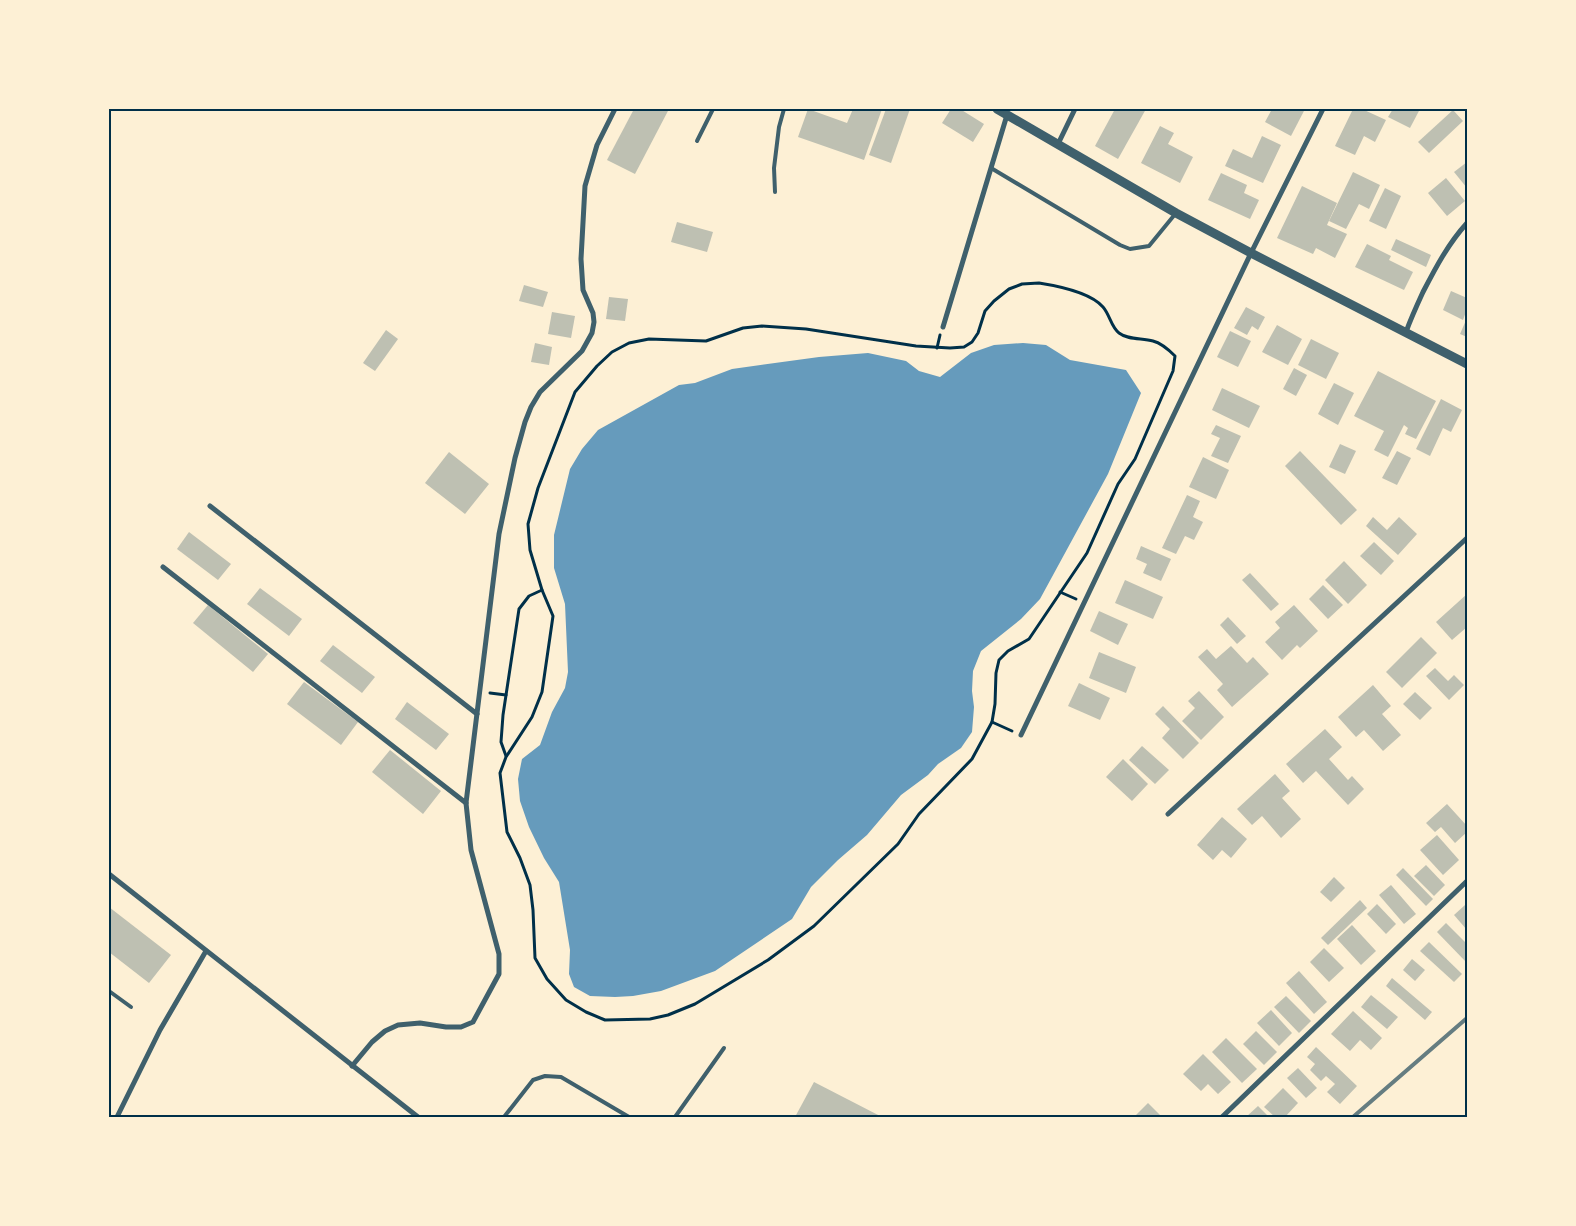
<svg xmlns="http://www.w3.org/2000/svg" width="1576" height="1226" viewBox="0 0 1576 1226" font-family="Quicksand,sans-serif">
  <rect width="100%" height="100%" fill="#fdf0d5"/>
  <polygon fill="#669bbc" points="1023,343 1046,345 1070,360 1126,370 1141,393 1108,474 1040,599 1021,619 981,651 973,671 972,691 974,707 972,732 961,748 938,764 928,775 901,795 867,835 838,860 811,887 792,919 715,971 661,991 633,996 615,997 590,996 574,987 569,974 570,950 559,882 544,858 529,827 520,801 518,779 522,759 540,745 552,712 565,688 568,672 565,604 554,568 554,535 570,469 582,449 598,430 679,385 695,383 732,369 819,357 868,353 906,361 919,371 940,377 971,353 994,345"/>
  <g fill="#bec0b2">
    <polygon points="634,109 669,109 635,174 607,160"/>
    <polygon points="808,109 847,123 853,109 882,109 864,160 798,137"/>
    <polygon points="886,109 910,109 891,163 869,155"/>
    <polygon points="951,109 960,109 984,124 973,142 942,123"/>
    <polygon points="1115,109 1146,109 1118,159 1095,146"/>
    <polygon points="1272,109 1305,109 1291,136 1265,122"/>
    <polygon points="1353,109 1362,109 1386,120 1375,142 1364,136 1355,155 1335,146"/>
    <polygon points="1393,109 1420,109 1410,128 1388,117"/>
    <polygon points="1453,110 1463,121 1429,153 1418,142"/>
    <polygon points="1160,126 1174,133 1168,144 1193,157 1180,183 1141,163"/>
    <polygon points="1262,136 1281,145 1263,183 1225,166 1233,149 1252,158"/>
    <polygon points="1467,162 1467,188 1454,172"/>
    <polygon points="1353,172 1380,185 1369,209 1359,204 1346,229 1329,221"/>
    <polygon points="1221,173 1247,185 1244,193 1259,200 1250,219 1208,200"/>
    <polygon points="1446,178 1465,201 1447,216 1428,193"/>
    <polygon points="1302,186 1337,203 1327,225 1347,234 1335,258 1316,248 1313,254 1277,238"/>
    <polygon points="1385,188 1401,196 1386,229 1369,221"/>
    <polygon points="677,222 713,232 707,252 671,242"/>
    <polygon points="1396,239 1431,255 1426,267 1391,250"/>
    <polygon points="1367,244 1391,256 1389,260 1413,272 1404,290 1355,267"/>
    <polygon points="524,285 548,292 543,307 519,301"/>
    <polygon points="1451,291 1467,298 1467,309 1463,320 1443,310"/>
    <polygon points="609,297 628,299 625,321 606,319"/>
    <polygon points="1246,307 1265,317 1258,330 1252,326 1247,335 1234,328"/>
    <polygon points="552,312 575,316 571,338 548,334"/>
    <polygon points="1467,318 1467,337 1460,334"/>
    <polygon points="1277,325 1302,339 1288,365 1262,352"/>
    <polygon points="386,330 398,339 375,371 363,363"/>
    <polygon points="1230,331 1251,341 1238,367 1217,357"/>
    <polygon points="1311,339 1339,353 1326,379 1298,365"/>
    <polygon points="535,343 552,347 549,365 531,362"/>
    <polygon points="1294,368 1307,375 1296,396 1283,389"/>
    <polygon points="1378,371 1436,401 1416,439 1405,434 1408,428 1404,425 1388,457 1374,450 1384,431 1354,416"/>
    <polygon points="1334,383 1354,393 1338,425 1318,414"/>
    <polygon points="1222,388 1260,406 1249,428 1212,410"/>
    <polygon points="1441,399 1462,410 1451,432 1443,428 1430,456 1416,449"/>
    <polygon points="1216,425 1241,436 1228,463 1211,456 1220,438 1211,434"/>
    <polygon points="1340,444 1356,451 1345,474 1329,467"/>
    <polygon points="1300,451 1357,510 1341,525 1285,466"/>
    <polygon points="1397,451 1411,458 1397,485 1382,478"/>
    <polygon points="449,452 489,484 465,514 425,483"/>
    <polygon points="1203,457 1229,470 1216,499 1189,487"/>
    <polygon points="1187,495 1200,501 1193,517 1203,522 1194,540 1185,536 1176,554 1162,548"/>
    <polygon points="1373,517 1387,530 1399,517 1417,534 1398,555 1366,526"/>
    <polygon points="189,532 231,564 218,580 177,549"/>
    <polygon points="1374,542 1394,561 1381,575 1360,556"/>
    <polygon points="1141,546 1171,559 1161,581 1143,573 1147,564 1136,559"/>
    <polygon points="1344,561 1367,585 1348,604 1325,580"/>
    <polygon points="1250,573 1279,604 1271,611 1242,580"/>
    <polygon points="1125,580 1163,597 1153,619 1115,603"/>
    <polygon points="1323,585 1343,605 1328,619 1309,599"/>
    <polygon points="260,588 302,619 289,636 247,604"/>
    <polygon points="1467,594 1467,627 1452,640 1436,622"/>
    <polygon points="208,605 268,654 253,672 193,623"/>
    <polygon points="1294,605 1318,631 1300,648 1297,645 1282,660 1265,642 1280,628 1275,622"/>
    <polygon points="1099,611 1128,624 1118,645 1090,631"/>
    <polygon points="1228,617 1246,636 1237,644 1220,625"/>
    <polygon points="1421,637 1437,653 1402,688 1386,672"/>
    <polygon points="333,645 375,677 362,693 320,661"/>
    <polygon points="1231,646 1247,663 1253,657 1269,674 1232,707 1217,690 1223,684 1198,657 1207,649 1216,659"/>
    <polygon points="1099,652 1136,667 1126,693 1089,678"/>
    <polygon points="1435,668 1448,681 1454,675 1464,685 1449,700 1426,676"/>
    <polygon points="304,682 358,722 341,745 287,704"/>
    <polygon points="1079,683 1110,698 1100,720 1068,706"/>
    <polygon points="1373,685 1391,706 1382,714 1401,735 1383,751 1364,730 1356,737 1338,717"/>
    <polygon points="1199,691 1224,717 1201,740 1182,721 1195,708 1188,701"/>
    <polygon points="1415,692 1432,708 1420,720 1403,704"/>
    <polygon points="407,702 449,734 436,750 395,719"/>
    <polygon points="1163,706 1199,743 1183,759 1162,738 1170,729 1155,714"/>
    <polygon points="1325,729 1342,747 1329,759 1348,780 1352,776 1364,789 1348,805 1316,771 1303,783 1286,764"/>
    <polygon points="1142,746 1169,770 1155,784 1129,760"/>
    <polygon points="390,750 441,791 423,814 372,772"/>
    <polygon points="1123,759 1148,784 1132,801 1106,777"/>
    <polygon points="1275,774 1290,791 1282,798 1301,819 1281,838 1262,816 1252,825 1237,809"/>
    <polygon points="1447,804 1467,826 1467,832 1455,843 1441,827 1435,832 1426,823"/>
    <polygon points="1222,817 1247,839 1231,858 1222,850 1213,860 1197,845"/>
    <polygon points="1437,835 1459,860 1443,875 1420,850"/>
    <polygon points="1426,865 1445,885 1434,896 1414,876"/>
    <polygon points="1403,868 1433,899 1426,906 1396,875"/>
    <polygon points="1334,877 1345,888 1331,902 1320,892"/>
    <polygon points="1391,885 1416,914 1404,924 1379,895"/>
    <polygon points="1360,900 1367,908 1328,945 1321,938"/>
    <polygon points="1377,904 1396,924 1386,934 1367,914"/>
    <polygon points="1465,905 1467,907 1467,930 1454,915"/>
    <polygon points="109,907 171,955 149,983 109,952"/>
    <polygon points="1446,923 1467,944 1467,963 1437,932"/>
    <polygon points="1352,925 1376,951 1361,965 1337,939"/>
    <polygon points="1429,942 1462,974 1454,982 1420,951"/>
    <polygon points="1324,948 1344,968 1329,982 1310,962"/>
    <polygon points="1412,959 1425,970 1415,981 1403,970"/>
    <polygon points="1299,971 1327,1002 1314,1014 1286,983"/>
    <polygon points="1392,978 1432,1012 1425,1020 1386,986"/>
    <polygon points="1371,995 1398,1017 1387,1029 1361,1007"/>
    <polygon points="1286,996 1311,1021 1299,1033 1274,1007"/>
    <polygon points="1271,1010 1292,1033 1279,1046 1257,1023"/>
    <polygon points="1353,1011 1382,1038 1371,1050 1360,1040 1350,1051 1331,1034"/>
    <polygon points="1256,1031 1277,1052 1264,1065 1243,1044"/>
    <polygon points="1226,1038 1257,1069 1242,1083 1212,1052"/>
    <polygon points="1316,1047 1357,1086 1340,1104 1327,1092 1335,1084 1326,1076 1321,1081 1310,1070 1315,1064 1307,1057"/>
    <polygon points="1203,1054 1231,1082 1218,1094 1208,1084 1201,1091 1183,1074"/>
    <polygon points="1298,1068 1317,1088 1306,1098 1287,1078"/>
    <polygon points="814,1082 882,1117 795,1117"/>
    <polygon points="1283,1088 1298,1103 1285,1117 1275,1117 1264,1107"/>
    <polygon points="1148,1103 1162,1117 1134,1117"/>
    <polygon points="1258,1106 1269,1117 1246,1117"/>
  </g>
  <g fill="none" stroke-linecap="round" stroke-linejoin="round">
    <g stroke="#003049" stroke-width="3">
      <path d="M1039,283c19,3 51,9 64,24 7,8 8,20 16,26 9,7 23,5 34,8 8,2 15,8 22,15l-2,15 -38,88 -17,25 -31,69 -58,86 -21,12 -9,9 -3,13 -1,31 -3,18 -20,37 -53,55 -21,30 -84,82 -46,34 -73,44 -27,11 -18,4 -45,1 -19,-8 -20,-12 -19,-21 -12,-21 -2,-48 -3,-25 -10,-27 -13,-26 -7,-59 6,-16 26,-40 10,-25 11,-76 -11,-26 -12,-40 -2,-26 10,-36 37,-96 22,-26 15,-14 17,-9 20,-4 57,2 37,-13 19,-2 44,3 110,17 34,2 14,-1 8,-5 6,-9 7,-22 9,-10 15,-12 13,-5z"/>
      <polyline points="937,348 940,335"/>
      <polyline points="1060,592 1076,599"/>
      <polyline points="490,693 506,695"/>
      <polyline points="992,722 1012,731"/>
      <polyline points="506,756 501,742 503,715 519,609 529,596 542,590"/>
    </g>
    <g stroke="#3f606c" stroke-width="4">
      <polyline points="697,141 713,109"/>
      <polyline points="991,168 1120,245 1130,249 1149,246 1176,213"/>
      <polyline points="775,192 774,168 779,127 784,109"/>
      <polyline points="109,991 131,1007"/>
      <polyline points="504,1117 533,1080 545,1076 561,1077 629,1117"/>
      <polyline points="675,1117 724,1048"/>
    </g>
    <g stroke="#3f606c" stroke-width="5">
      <polyline points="1058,144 1075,109"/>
      <polyline points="943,327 1007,115"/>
      <path d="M1406,332c5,-14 11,-27 17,-40 13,-25 25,-48 44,-69"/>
      <polyline points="210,506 477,714"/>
      <polyline points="163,567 466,803"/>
      <polyline points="1021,735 1251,253 1323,109"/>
      <polyline points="1168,814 1467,538"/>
      <polyline points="109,874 418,1117"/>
      <polyline points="352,1066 372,1042 385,1031 398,1025 420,1023 446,1027 461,1027 473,1022 499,974 499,954 471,850 466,803 499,534 515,458 525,422 531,407 540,392 582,351 592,333 594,322 593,313 583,290 581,259 585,186 597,145 615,109"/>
      <polyline points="117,1117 160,1030 206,951"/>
      <polyline points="1222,1117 1467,881"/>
    </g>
    <polyline stroke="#3f606c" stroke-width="9" points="997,109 1176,213 1251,253 1467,364"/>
    <polyline stroke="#657d81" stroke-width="4" points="1353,1117 1467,1018"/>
  </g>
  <rect width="1576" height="1226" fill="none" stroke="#fdf0d5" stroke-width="220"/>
  <rect x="110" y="110" width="1356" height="1006" fill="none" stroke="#003049" stroke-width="2"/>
</svg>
